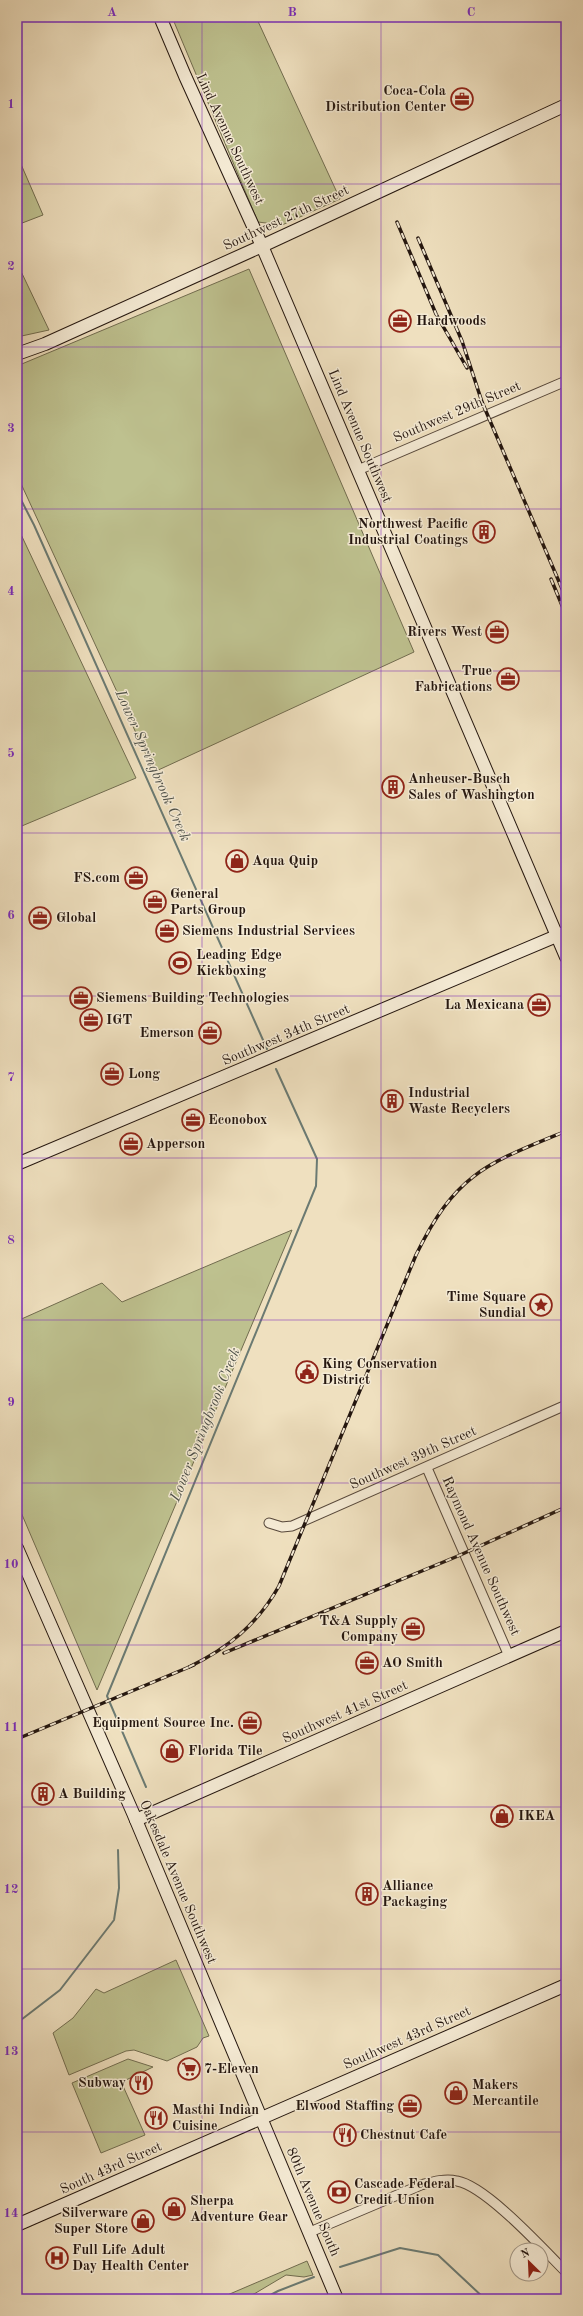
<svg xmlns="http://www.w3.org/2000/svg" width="583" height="2316" viewBox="0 0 583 2316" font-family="'Old Standard TT',serif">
  <rect width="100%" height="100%" fill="#efe0bf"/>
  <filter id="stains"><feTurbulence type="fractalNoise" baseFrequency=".005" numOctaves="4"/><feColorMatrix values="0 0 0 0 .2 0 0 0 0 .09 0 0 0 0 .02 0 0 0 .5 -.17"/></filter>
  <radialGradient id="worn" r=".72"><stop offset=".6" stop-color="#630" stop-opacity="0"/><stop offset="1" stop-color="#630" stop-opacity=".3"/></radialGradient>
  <g fill="#bec18f" stroke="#716c4f">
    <polygon points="172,17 256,17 340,199 282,225 258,222"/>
    <polygon points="17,155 43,215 17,225"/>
    <polygon points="17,263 49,330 17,337"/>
    <polygon points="249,269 414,652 154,772 17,475 17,366"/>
    <polygon points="17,526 136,778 17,828"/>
    <polygon points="292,1230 97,1690 17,1503 17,1321 102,1283 122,1302"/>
    <polygon points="176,1960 209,2036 203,2038 197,2047 167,2061 134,2050 126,2051 69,2075 53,2033 73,2018 96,1989 104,1993"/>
    <polygon points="128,2059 153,2067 126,2080 123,2086 145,2135 101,2153 72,2083"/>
    <polygon points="307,2261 313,2275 304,2277 286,2275 254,2294 240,2299 218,2299"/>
  </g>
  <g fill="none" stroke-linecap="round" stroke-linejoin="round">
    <g stroke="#6b7a72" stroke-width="2">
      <polyline points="17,492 34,525 267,1049"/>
      <polyline points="146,1787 107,1696 316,1186 317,1159 276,1069"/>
      <polyline points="17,2023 60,1990 114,1920 119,1888 118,1850"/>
      <polyline points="340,2267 400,2248 438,2255 485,2299"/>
      <polyline points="263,2299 278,2291 314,2277"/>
    </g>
    <g stroke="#57483b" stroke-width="11">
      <g id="street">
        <polyline points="358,470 566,381"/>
        <polyline points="427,1468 509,1656"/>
        <polyline points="269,1523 282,1527 292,1526 566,1405"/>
        <path d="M310,2232l111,-47c11,-3 24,-7 36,-4 29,5 86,68 109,91"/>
      </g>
    </g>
    <g stroke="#24160f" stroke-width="14">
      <g id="secondary">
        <polyline points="160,17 185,76 262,246 566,957"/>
        <polyline points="17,354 45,344 262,246 566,105"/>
        <polyline points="17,1164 566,932"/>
        <polyline points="17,1548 133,1813 337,2299"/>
        <polyline points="136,1820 566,1631"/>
        <polyline points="17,2225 566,1985"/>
      </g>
    </g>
    <use href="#street" stroke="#f5ebd5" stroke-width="9"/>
    <use href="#secondary" stroke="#f5ebd5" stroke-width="12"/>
    <g stroke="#24160f" stroke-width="3.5">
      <g id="rail">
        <polyline points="397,222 436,314 467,368"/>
        <polyline points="418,238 462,341 482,402 566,598"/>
        <polyline points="551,579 566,615"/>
        <polyline points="224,1653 458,1556 566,1507"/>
        <path d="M189,1667c39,-19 68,-42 90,-81l137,-331c40,-82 70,-91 150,-124"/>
        <polyline points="17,1739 194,1665"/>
      </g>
    </g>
    <use href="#rail" stroke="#f5ebd5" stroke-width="2" stroke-dasharray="6" stroke-linecap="butt"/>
  </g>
  <path fill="none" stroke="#7b2cbf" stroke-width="1" stroke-opacity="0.55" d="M202,17v2282M381,17v2282M17,184h549M17,347h549M17,509h549M17,671h549M17,833h549M17,996h549M17,1158h549M17,1320h549M17,1483h549M17,1645h549M17,1807h549M17,1969h549M17,2132h549"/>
  <defs>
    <g id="office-ring" transform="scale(1.15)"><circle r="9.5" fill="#f5ebd5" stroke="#8f2418" stroke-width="1.5"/><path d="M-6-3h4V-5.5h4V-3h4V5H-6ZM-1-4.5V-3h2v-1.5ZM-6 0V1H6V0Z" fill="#8f2418"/></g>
    <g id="building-ring" transform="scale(1.15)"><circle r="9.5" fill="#f5ebd5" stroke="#8f2418" stroke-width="1.5"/><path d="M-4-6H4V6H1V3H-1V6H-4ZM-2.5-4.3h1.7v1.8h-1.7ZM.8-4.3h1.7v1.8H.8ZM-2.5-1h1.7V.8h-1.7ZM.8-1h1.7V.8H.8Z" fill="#8f2418"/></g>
    <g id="shop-ring" transform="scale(1.15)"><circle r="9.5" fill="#f5ebd5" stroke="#8f2418" stroke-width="1.5"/><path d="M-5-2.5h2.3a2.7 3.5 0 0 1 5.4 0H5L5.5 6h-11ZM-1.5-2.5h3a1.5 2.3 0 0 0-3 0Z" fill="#8f2418"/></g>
    <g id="stadium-ring" transform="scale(1.15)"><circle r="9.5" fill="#f5ebd5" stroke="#8f2418" stroke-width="1.5"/><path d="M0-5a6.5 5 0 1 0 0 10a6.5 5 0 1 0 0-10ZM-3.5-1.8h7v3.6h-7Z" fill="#8f2418"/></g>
    <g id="sight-ring" transform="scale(1.15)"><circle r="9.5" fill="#f5ebd5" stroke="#8f2418" stroke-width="1.5"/><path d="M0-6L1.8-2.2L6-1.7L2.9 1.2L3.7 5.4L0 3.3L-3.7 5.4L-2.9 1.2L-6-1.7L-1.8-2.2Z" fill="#8f2418"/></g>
    <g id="civic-ring" transform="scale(1.15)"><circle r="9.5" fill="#f5ebd5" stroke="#8f2418" stroke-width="1.5"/><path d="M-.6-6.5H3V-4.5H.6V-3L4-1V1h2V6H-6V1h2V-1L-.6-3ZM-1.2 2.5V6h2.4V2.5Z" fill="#8f2418"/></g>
    <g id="supermarket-ring" transform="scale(1.15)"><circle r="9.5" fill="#f5ebd5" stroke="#8f2418" stroke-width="1.5"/><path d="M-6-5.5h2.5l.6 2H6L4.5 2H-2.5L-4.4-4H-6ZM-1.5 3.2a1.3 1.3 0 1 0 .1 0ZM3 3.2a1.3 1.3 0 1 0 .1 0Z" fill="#8f2418"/></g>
    <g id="restaurant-ring" transform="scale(1.15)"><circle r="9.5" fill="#f5ebd5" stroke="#8f2418" stroke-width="1.5"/><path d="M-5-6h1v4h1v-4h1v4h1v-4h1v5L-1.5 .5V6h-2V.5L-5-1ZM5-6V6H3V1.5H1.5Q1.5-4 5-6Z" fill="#8f2418"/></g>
    <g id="bank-ring" transform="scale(1.15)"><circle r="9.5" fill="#f5ebd5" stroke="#8f2418" stroke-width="1.5"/><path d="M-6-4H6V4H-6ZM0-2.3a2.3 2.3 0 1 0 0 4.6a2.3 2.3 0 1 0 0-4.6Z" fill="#8f2418"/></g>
    <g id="hospital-ring" transform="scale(1.15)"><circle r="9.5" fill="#f5ebd5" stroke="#8f2418" stroke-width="1.5"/><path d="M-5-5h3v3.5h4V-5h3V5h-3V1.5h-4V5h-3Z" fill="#8f2418"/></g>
  </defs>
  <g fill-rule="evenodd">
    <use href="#office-ring" x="462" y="99"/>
    <use href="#office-ring" x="400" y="321"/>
    <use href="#building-ring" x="484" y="532"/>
    <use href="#office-ring" x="497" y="632"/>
    <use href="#office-ring" x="508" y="679"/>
    <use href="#building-ring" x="393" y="787"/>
    <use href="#shop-ring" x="237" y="861"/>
    <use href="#office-ring" x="136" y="878"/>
    <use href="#office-ring" x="155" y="902"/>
    <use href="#office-ring" x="40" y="918"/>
    <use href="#office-ring" x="167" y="931"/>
    <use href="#stadium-ring" x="180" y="963"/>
    <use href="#office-ring" x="81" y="998"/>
    <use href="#office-ring" x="539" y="1005"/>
    <use href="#office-ring" x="91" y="1020"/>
    <use href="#office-ring" x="210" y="1033"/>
    <use href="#office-ring" x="112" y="1074"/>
    <use href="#building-ring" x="392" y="1101"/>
    <use href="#office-ring" x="193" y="1120"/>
    <use href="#office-ring" x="131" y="1144"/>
    <use href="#sight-ring" x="541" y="1305"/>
    <use href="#civic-ring" x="307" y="1372"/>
    <use href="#office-ring" x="413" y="1629"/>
    <use href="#office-ring" x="367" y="1663"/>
    <use href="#office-ring" x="250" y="1723"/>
    <use href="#shop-ring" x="172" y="1751"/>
    <use href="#building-ring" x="43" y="1794"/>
    <use href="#shop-ring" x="502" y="1816"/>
    <use href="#building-ring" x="367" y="1894"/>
    <use href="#supermarket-ring" x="189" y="2069"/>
    <use href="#restaurant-ring" x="141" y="2083"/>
    <use href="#shop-ring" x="456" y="2093"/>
    <use href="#office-ring" x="410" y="2106"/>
    <use href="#restaurant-ring" x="156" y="2118"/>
    <use href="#restaurant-ring" x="345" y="2135"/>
    <use href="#bank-ring" x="339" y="2192"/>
    <use href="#shop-ring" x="174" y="2209"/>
    <use href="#shop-ring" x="143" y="2221"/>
    <use href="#hospital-ring" x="57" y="2258"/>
  </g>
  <g text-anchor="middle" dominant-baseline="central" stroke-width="3" stroke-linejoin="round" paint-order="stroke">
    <g font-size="14" font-weight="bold" fill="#24160f" stroke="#f5ebd5" text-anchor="start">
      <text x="446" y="91" text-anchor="end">Coca-Cola<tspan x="446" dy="16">Distribution Center</tspan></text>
      <text x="416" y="321">Hardwoods</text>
      <text x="468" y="524" text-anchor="end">Northwest Pacific<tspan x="468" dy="16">Industrial Coatings</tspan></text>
      <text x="482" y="632" text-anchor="end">Rivers West</text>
      <text x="492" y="671" text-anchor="end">True<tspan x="492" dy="16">Fabrications</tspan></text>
      <text x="408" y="779">Anheuser-Busch<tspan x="408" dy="16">Sales of Washington</tspan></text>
      <text x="252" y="861">Aqua Quip</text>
      <text x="120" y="878" text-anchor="end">FS.com</text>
      <text x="170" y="894">General<tspan x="170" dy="16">Parts Group</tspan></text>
      <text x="56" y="918">Global</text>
      <text x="182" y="931">Siemens Industrial Services</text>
      <text x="196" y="955">Leading Edge<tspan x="196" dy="16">Kickboxing</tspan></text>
      <text x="96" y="998">Siemens Building Technologies</text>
      <text x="524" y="1005" text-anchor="end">La Mexicana</text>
      <text x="106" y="1020">IGT</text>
      <text x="194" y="1033" text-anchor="end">Emerson</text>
      <text x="128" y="1074">Long</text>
      <text x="408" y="1093">Industrial<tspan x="408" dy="16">Waste Recyclers</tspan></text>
      <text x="208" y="1120">Econobox</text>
      <text x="146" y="1144">Apperson</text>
      <text x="526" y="1297" text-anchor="end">Time Square<tspan x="526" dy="16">Sundial</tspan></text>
      <text x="322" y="1364">King Conservation<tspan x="322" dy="16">District</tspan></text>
      <text x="398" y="1621" text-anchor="end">T&amp;A Supply<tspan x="398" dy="16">Company</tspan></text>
      <text x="382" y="1663">AO Smith</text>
      <text x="234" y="1723" text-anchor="end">Equipment Source Inc.</text>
      <text x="188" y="1751">Florida Tile</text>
      <text x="58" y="1794">A Building</text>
      <text x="518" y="1816">IKEA</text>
      <text x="382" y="1886">Alliance<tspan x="382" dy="16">Packaging</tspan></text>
      <text x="204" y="2069">7-Eleven</text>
      <text x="126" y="2083" text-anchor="end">Subway</text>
      <text x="472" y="2085">Makers<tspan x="472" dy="16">Mercantile</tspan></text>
      <text x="394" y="2106" text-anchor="end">Elwood Staffing</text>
      <text x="172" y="2110">Masthi Indian<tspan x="172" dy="16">Cuisine</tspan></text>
      <text x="360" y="2135">Chestnut Cafe</text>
      <text x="354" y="2184">Cascade Federal<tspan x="354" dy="16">Credit Union</tspan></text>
      <text x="190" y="2201">Sherpa<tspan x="190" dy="16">Adventure Gear</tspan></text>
      <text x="128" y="2213" text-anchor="end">Silverware<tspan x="128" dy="16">Super Store</tspan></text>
      <text x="72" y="2250">Full Life Adult<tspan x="72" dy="16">Day Health Center</tspan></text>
    </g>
    <g font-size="14" fill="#24160f" stroke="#f5ebd5">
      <text transform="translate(230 139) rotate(65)">Lind Avenue Southwest</text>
      <text transform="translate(286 218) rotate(-25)">Southwest 27th Street</text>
      <text transform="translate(457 412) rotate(-23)">Southwest 29th Street</text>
      <text transform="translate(360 436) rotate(67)">Lind Avenue Southwest</text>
      <text transform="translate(286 1035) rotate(-23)">Southwest 34th Street</text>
      <text transform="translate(413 1458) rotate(-24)">Southwest 39th Street</text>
      <text transform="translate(481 1556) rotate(66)">Raymond Avenue Southwest</text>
      <text transform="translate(345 1712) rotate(-24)">Southwest 41st Street</text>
      <text transform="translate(178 1882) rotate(67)">Oakesdale Avenue Southwest</text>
      <text transform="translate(407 2038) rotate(-24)">Southwest 43rd Street</text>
      <text transform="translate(111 2168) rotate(-24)">South 43rd Street</text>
      <text transform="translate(313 2202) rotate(67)">80th Avenue South</text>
    </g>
    <g font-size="15" font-style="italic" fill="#4d5049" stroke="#f5ebd5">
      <text transform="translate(152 766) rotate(66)">Lower Springbrook Creek</text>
      <text transform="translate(206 1425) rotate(-68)">Lower Springbrook Creek</text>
    </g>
  </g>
  <rect width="583" height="2316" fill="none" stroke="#efe0bf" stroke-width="44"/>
  <g transform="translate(529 2262) rotate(336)"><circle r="19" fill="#f5ebd5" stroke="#a19686"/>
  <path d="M0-3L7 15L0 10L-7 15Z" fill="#8f2418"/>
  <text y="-6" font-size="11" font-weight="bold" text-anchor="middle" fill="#24160f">N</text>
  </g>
  <rect x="22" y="22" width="539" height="2272" fill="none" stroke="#7b2cbf" stroke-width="1.5"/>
  <g font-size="13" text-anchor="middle" font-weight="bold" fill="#7b2cbf">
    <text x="112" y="16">A</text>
    <text x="292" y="16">B</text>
    <text x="471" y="16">C</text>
    <text x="11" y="108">1</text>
    <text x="11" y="270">2</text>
    <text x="11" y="432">3</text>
    <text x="11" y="595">4</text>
    <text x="11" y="757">5</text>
    <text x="11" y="919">6</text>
    <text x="11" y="1081">7</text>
    <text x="11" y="1244">8</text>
    <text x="11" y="1406">9</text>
    <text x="11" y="1568">10</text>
    <text x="11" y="1731">11</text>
    <text x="11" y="1893">12</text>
    <text x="11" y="2055">13</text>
    <text x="11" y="2217">14</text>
  </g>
  <rect width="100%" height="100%" filter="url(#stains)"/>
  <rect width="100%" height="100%" fill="url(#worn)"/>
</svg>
